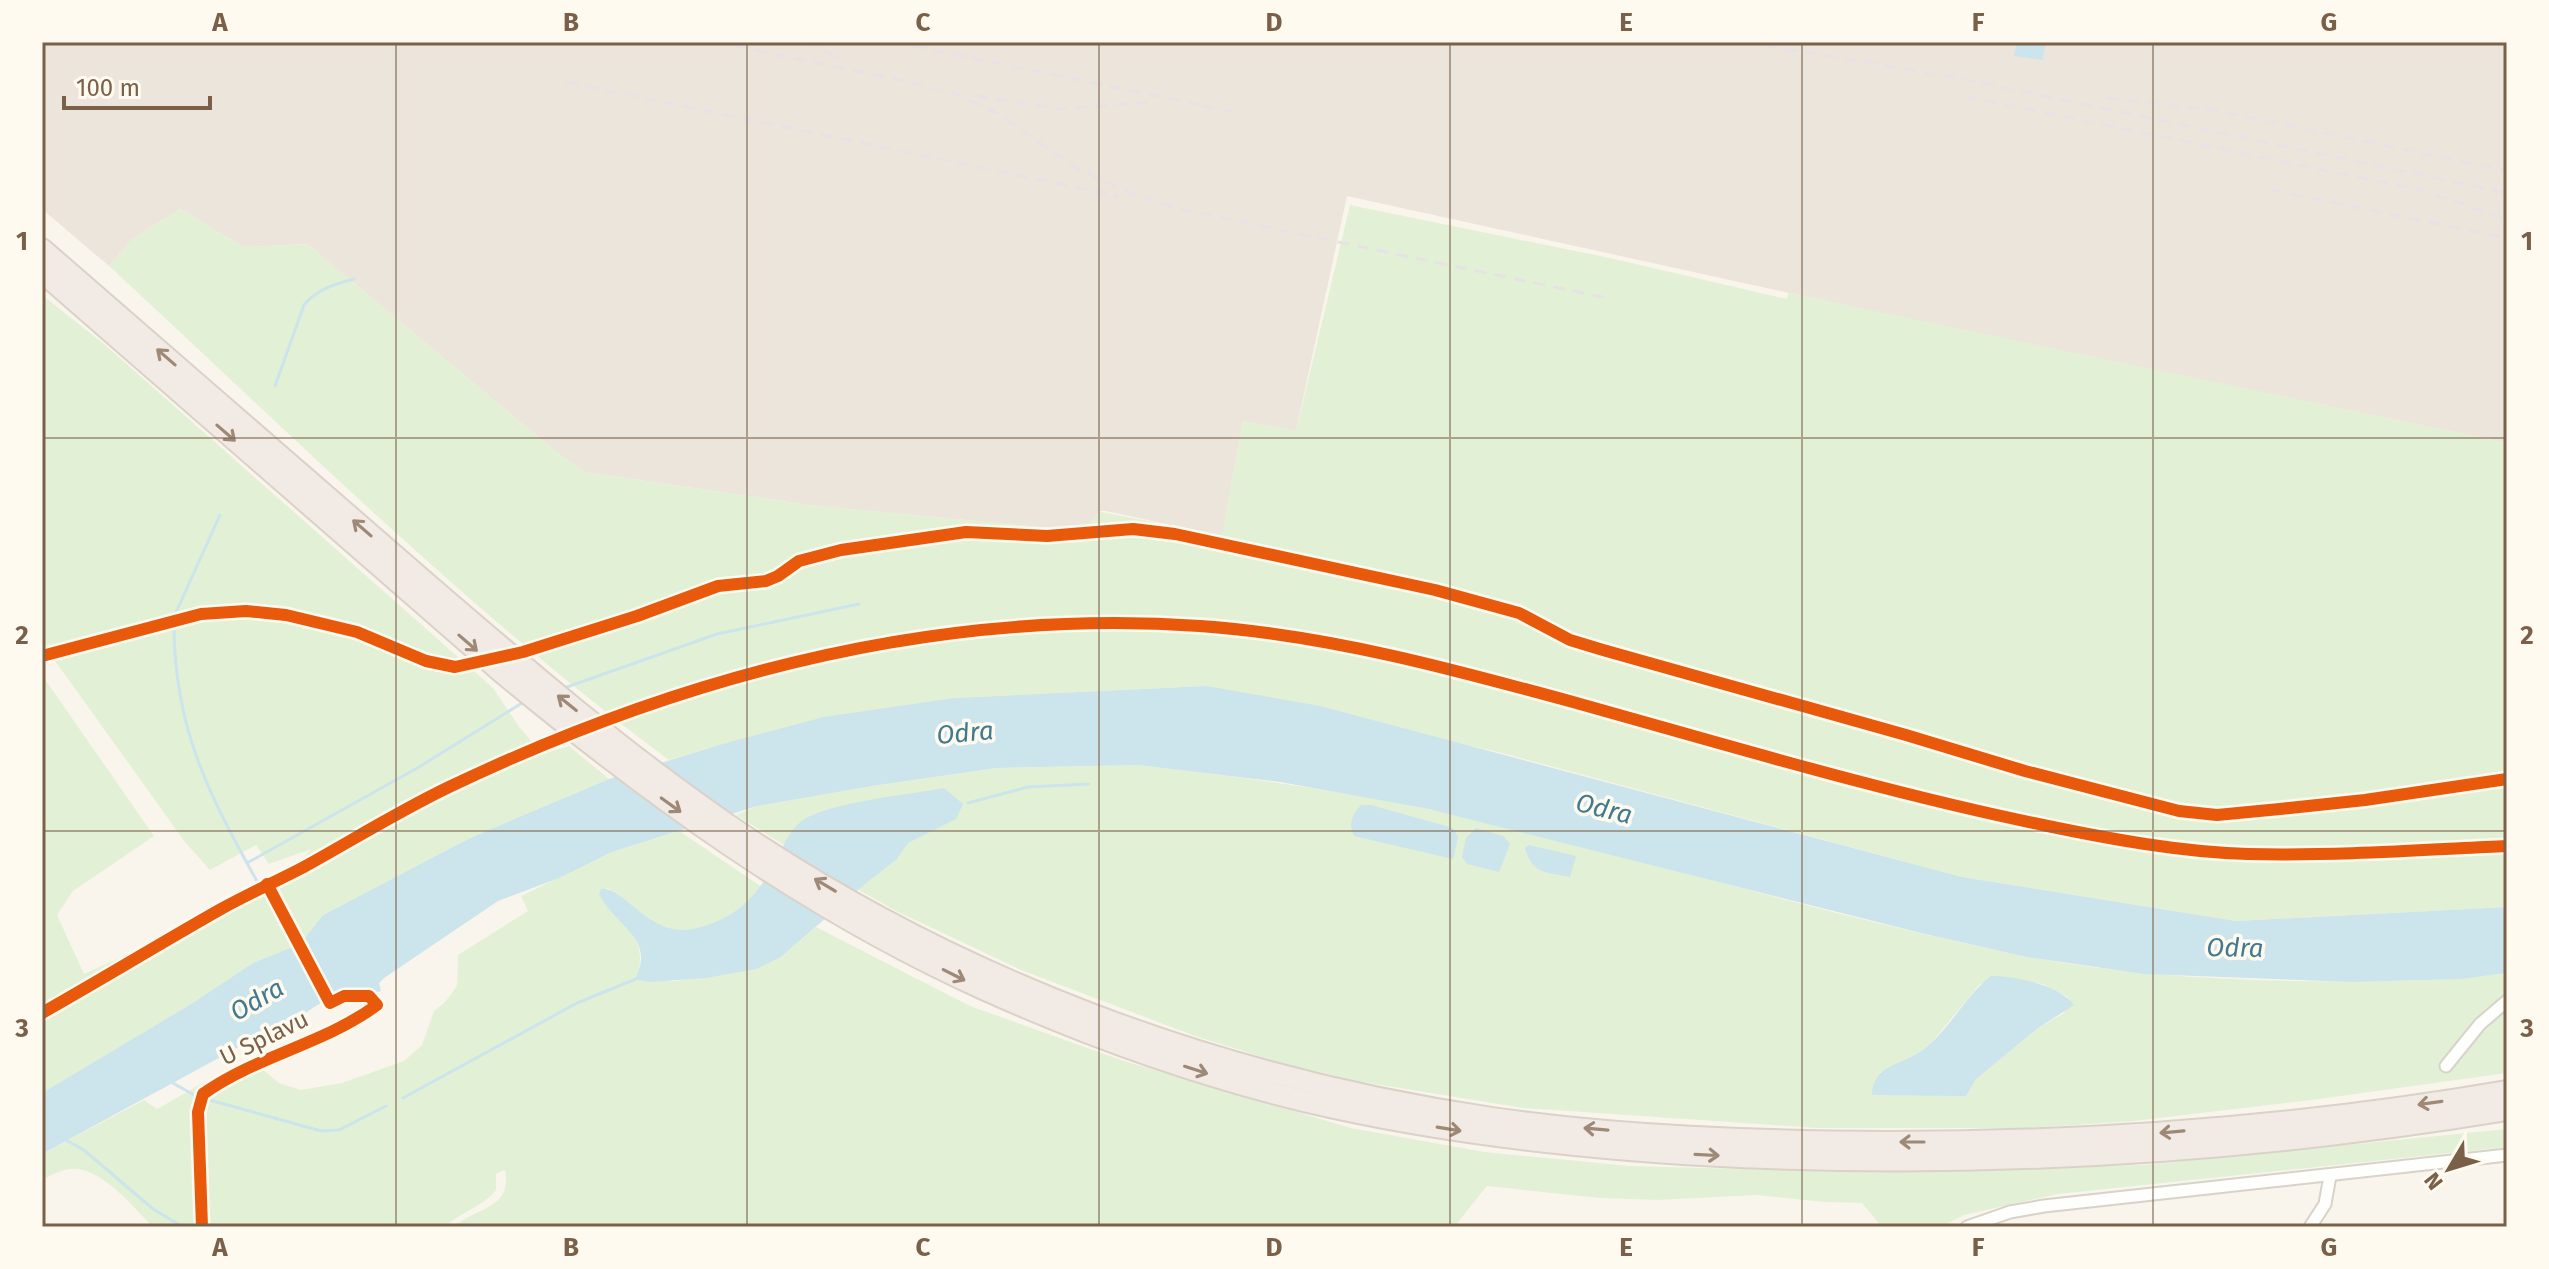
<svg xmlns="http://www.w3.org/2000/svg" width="2549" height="1269" viewBox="0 0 2549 1269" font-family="'Fira Sans',sans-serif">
  <rect width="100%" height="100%" fill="#f9f5ec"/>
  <polygon fill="#ece5dc" points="42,42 2507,42 2507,443 1903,318 1347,196 1296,431 1243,421 1222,536 1106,511 1101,511 1082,531 817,506 584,472 555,451 307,244 243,247 180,209 133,239 109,266 42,209"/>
  <g fill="#e2f1d5" fill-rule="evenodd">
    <path d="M1350,205l260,53 177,41 1,-6 719,150v464l-271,14 -274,-44 -464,-125 -292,-66 -252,12 -235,47 -50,15c-200,-148 -377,-325 -560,-494l24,-27 47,-30 63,38 64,-3 248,207 29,21 233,34 264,25 20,-19 121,23 21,-114 53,10z"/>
    <polygon points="42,295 104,344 493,688 520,728 542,754 569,746 609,779 470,838 323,915 300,944 253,963 191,1004 42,1093 42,675 154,836 73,891 57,915 84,974 246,901 290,875 311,849 269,864 256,845 210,870 185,842 58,665 42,647"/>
    <path d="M1138,765c97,11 194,24 290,44 201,44 397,108 598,147 90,18 180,23 272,25 70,1 140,1 209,-8v100l-188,26 -185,22 -104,7h-212l-295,-20 -166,-27 -79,-19 -83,-26 -174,-66 -123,-58 -59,-33 -103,-64 21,-9 115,-20 126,-18zM1998,976l44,8 26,13 -4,16 -26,15 -63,52 -7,10 -89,-17 36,-17 12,-8 52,-63z"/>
    <path d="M679,831l83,56c-20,24 -65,54 -99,40 -21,-9 -35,-29 -56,-39l-5,12c24,25 48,43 34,79l38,2 55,-7 52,-17 35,-30 154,79 151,54 230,68 133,24 146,14 223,6 291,-7 363,-36v18l-449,47 -94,21 -24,12h-58l-20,-24 -38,-1 -67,-7 -99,5 -59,-2 -112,-12 -33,41h-1000c22,-20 59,-18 51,-57l-9,4v16c-13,17 -36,22 -51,37h-292c-19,-19 -47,-54 -75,-58 -12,-2 -25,5 -36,11v-26l102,-54 13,9 44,-25 37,-5 24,-10 17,14 22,7 41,-7 62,-22 18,-16 12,-34 11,-9 12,-16 1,-31 70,-44 -7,-15 91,-44z"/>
  </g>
  <g fill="#cce4eb">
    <polygon points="2017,42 2045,45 2043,60 2014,56"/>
    <path d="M1206,686l114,20 642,171 274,44 271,-14v66l-47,6 -108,3 -208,-8 -117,-17 -102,-23 -496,-125 -149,-27 -142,-17 -141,3 -125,18 -115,20 -145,46 -53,26 -61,23 -114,77 -5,5 2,8c-15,5 -29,1 -43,5 -27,8 -51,32 -73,49l-15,-4 -208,113v-61l149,-89 62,-41 47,-19 23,-29 147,-77 139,-59 110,-34 105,-28 130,-19z"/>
    <path d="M944,788l19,16 -7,15 -48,24 -12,17 -30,23 -85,74 -25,12 -50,9 -57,4 -14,-3c22,-42 -22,-54 -36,-85l2,-5c24,-3 47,49 92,40 44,-10 65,-33 85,-72 6,-13 12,-27 24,-36 23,-18 110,-27 142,-33z"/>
    <path d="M1361,805h10l82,23 5,9 -5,22 -99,-23c-6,-13 -2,-21 7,-31z"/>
    <polygon points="1476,828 1503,836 1510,844 1499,872 1467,864 1462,857 1466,838"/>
    <path d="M1529,845l47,11 -6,21c-23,-5 -37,-2 -45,-29z"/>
    <path d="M1991,976c23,-1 70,10 83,29l-36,23 -63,52 -9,16 -94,-1c1,-32 31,-29 52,-46 26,-20 41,-53 67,-73z"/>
  </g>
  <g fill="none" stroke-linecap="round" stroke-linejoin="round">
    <g stroke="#cce4eb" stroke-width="3">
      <path d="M275,386l29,-81c13,-16 31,-21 50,-26"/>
      <polyline points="173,619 220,515"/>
      <path d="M174,625c0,103 35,170 84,258"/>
      <polyline points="567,687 717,634 859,604"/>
      <polyline points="968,803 1028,787 1089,784"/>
      <polyline points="247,863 419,767 522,703"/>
      <polyline points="263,892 294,949"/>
      <polyline points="171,1082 196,1096"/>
      <polyline points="403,1098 577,1003 636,979"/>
      <polyline points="206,1099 321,1131 339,1130 386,1106"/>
      <polyline points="64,1139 84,1150 153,1209 183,1227"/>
    </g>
    <g stroke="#d8d2ca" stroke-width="15">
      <g id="minor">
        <polyline points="2446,1066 2480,1024 2507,1001"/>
        <path d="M202,1227l-4,-115 5,-18c53,-38 121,-50 174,-89"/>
        <polyline points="1967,1227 2010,1212 2044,1206 2507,1155"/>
        <polyline points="2310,1227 2325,1204 2330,1176"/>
      </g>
    </g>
    <g stroke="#dad2c9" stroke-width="24">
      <g id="motorway">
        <path d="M42,249c125,108 249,217 374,325 101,87 201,174 311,250 227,156 493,254 765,294 131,19 266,23 398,24 207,0 413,-16 617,-51"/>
        <path d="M42,272l458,399c148,123 305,237 481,317 104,47 212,86 323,113 143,34 289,49 435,56 257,11 514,-5 768,-47"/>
      </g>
    </g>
    <use href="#minor" stroke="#fefefc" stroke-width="11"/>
    <use href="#motorway" stroke="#f2eae4" stroke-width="20"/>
    <g stroke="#e6e2e6" stroke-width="3" stroke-dasharray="12 8" stroke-linecap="butt">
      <polyline points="716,42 910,82 953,93 997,113 1078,169 1128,192 1175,208 1607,298"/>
      <polyline points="808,42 843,61"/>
      <polyline points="894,42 1211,107"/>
      <polyline points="1746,42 1959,78 2507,193"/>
      <polyline points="566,82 1119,196"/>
      <polyline points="976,96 1062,109 1155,102"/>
      <polyline points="1965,96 2411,188 2467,205 2507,221"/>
      <polyline points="2107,98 2219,111 2507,171"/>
      <polyline points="1203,106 1241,114"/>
      <polyline points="2272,190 2507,238"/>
    </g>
    <g stroke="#fffaef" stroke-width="17">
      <g id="cycleway">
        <polyline points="42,656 201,614 246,611 286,615 357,632 426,661 455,667 523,652 637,616 718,586 766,581 778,576 799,561 841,550 966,532 1047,536 1133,529 1175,534 1435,590 1519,613 1570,640 1603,650 1906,735 2025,771 2179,811 2217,815 2280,809 2365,800 2507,779"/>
        <path d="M42,1013c60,-34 119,-70 179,-104 27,-15 54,-27 81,-41 49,-27 97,-57 147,-81 235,-112 490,-179 751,-161 129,9 256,44 380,78 154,43 307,89 463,121 67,14 137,27 205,29 87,2 173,-4 259,-8"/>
        <path d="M202,1227l-4,-115 5,-18c53,-38 121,-50 174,-89l-8,-9h-25l-14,7 -63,-119"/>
      </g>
    </g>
    <use href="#cycleway" stroke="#e8590c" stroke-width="12"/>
  </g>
  <defs><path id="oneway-shaft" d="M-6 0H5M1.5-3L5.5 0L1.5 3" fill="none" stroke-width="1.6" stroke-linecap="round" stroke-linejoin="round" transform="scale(2)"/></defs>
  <g stroke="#9e8977">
    <use href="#oneway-shaft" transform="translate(166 357) rotate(-139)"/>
    <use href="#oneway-shaft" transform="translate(226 433) rotate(41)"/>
    <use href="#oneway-shaft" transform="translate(362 528) rotate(-139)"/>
    <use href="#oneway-shaft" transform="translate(468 643) rotate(41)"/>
    <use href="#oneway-shaft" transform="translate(567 703) rotate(-141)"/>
    <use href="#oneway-shaft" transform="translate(671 805) rotate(36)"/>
    <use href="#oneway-shaft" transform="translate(825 885) rotate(-149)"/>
    <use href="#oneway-shaft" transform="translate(954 975) rotate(27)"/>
    <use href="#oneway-shaft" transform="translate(1196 1070) rotate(18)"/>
    <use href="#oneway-shaft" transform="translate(2430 1103) rotate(172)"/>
    <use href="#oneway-shaft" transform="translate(1449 1129) rotate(9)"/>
    <use href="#oneway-shaft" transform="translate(1596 1129) rotate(-175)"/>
    <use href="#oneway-shaft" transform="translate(2172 1132) rotate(175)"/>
    <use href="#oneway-shaft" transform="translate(1912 1142) rotate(-180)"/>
    <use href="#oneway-shaft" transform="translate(1707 1155) rotate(3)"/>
  </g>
  <path fill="none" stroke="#7a6048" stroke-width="2" stroke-opacity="0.55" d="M396,42v1185M747,42v1185M1099,42v1185M1450,42v1185M1802,42v1185M2153,42v1185M42,438h2465M42,831h2465"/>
  <g text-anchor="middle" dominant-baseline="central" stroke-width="7" stroke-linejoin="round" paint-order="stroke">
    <g font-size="24" fill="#7a6048" stroke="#fffaef">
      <text transform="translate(264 1038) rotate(-26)">U Splavu</text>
    </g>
    <g font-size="26" font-style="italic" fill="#407a90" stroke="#fffaef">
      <text transform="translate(965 733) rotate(-5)">Odra</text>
      <text transform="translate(1604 809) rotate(14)">Odra</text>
      <text transform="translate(2235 948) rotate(1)">Odra</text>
      <text transform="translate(257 1000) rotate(-30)">Odra</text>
    </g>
  </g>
  <rect width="2549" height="1269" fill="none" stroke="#fffaef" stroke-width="88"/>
  <g transform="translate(2449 1169) rotate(232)" stroke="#fffaef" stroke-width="6" paint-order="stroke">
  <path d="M0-6L14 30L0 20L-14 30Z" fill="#7a6048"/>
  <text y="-12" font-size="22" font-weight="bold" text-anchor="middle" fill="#7a6048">N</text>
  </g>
  <path d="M64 96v12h146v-12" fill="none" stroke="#7a6048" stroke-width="4"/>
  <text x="76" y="96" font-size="24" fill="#7a6048" stroke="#fffaef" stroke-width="6" paint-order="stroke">100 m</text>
  <rect x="44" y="44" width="2461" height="1181" fill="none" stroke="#7a6048" stroke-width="3"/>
  <g font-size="26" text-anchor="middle" font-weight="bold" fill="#7a6048">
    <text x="220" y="31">A</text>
    <text x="571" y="31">B</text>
    <text x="923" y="31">C</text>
    <text x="1274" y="31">D</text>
    <text x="1626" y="31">E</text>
    <text x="1978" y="31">F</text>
    <text x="2329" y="31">G</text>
    <text x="22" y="250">1</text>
    <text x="2527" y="250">1</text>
    <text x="22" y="644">2</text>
    <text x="2527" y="644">2</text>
    <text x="22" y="1037">3</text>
    <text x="2527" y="1037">3</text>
    <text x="220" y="1256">A</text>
    <text x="571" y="1256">B</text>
    <text x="923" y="1256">C</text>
    <text x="1274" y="1256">D</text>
    <text x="1626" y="1256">E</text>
    <text x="1978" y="1256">F</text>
    <text x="2329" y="1256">G</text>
  </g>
</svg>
